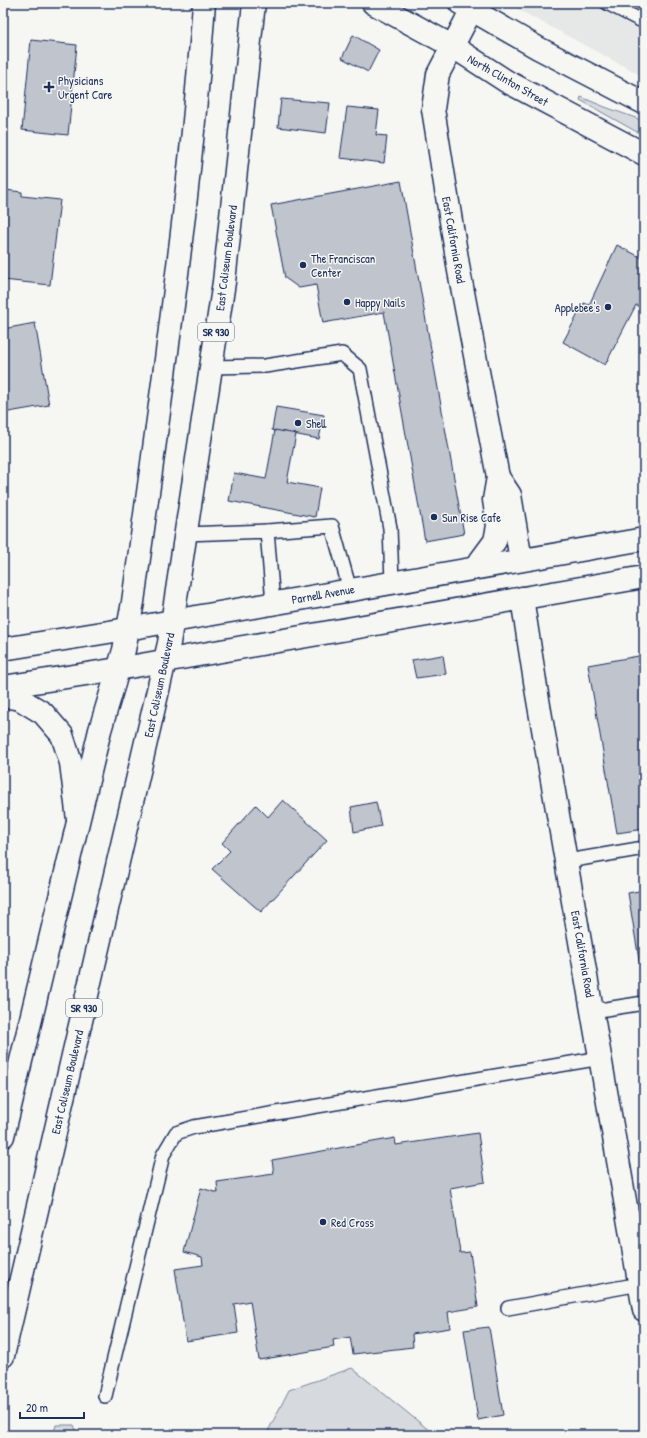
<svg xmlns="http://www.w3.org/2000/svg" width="647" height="1438" viewBox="0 0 647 1438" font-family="'Patrick Hand',sans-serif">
  <rect width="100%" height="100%" fill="#f6f6f2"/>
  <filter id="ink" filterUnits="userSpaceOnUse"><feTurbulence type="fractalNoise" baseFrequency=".025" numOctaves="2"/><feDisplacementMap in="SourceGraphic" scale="8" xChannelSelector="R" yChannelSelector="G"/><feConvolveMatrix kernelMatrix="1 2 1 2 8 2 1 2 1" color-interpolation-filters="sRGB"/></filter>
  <g filter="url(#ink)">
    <polygon fill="#e6e7e7" points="506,3 644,3 644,77 590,48"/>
    <g fill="#d6d9dd" stroke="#78849e">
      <polygon points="581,97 605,107 644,121 644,136 580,100"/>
      <polygon points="352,1368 435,1435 266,1435 289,1390"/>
      <polygon points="56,1425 74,1425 78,1435 53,1435"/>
    </g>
    <g fill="#c0c4cd" stroke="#1b2f5e">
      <polygon points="353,35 379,50 368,72 342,58"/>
      <polygon points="31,40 77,45 68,135 22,130"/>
      <polygon points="281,99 330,103 326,133 278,127"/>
      <polygon points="347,107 379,110 376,135 387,136 384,163 340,158"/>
      <polygon points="401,181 464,534 425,541 384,312 323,323 316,285 299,288 285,278 271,205"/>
      <polygon points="5,190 22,192 22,196 60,200 50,285 3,280 3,194 5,194"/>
      <polygon points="617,245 644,259 644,309 636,305 605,365 563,342 584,303 589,305"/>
      <polygon points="35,323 49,405 3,413 3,329"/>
      <polygon points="276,407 324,415 319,439 272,430"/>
      <polygon points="275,430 296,434 287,482 320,488 315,517 229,501 234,473 266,479"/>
      <polygon points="443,655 446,674 416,678 412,660"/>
      <polygon points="644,655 644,829 617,833 588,665"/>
      <polygon points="283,800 327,840 261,912 212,869 230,851 222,843 256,805 268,817"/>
      <polygon points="376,802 381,826 354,832 351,807"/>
      <polygon points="644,890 644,971 641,972 628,893"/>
      <polygon points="478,1133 485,1182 450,1188 460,1253 470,1252 478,1307 448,1312 450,1328 412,1334 413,1347 353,1354 350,1337 333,1340 334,1347 259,1360 250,1301 234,1304 238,1333 186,1341 175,1269 203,1265 202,1257 184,1252 201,1188 218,1193 217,1182 274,1174 272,1160 395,1138 396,1145"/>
      <polygon points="489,1327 503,1415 478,1420 464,1330"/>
    </g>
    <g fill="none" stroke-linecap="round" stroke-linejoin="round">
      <g stroke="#1b2f5e" stroke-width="16">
        <g id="service">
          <polyline points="607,3 644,22"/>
          <polyline points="211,367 265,366 342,354 360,369 390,528 392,582"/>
          <polyline points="267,531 332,526 350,590"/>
          <polyline points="185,534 267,531 273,603"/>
          <polyline points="568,861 644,848"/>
          <polyline points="593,1011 644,1003"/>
          <polyline points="508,1308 640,1284"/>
          <polyline points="105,1396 163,1155 176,1133 194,1127 601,1058"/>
        </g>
      </g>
      <g stroke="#1b2f5e" stroke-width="25">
        <g id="minor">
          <polyline points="472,9 438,74 433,109 459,271 498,477 494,500 498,526 495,541 475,568"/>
          <polyline points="498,477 510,495 521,560"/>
          <polyline points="522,598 537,694 644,1310"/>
        </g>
      </g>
      <g stroke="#1b2f5e" stroke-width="25">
        <g id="secondary">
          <polyline points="3,649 127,629"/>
          <polyline points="3,687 118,669"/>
          <polyline points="3,696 20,699 43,713 62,735 71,763 78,820"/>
        </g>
      </g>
      <g stroke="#1b2f5e" stroke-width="25">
        <g id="primary">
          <polyline points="373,3 452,46 506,81 644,154"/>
          <polyline points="460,3 538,48 644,103"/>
          <polyline points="127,629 644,539"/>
          <polyline points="118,669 644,577"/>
        </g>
      </g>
      <g stroke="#1b2f5e" stroke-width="25">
        <g id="trunk">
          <path d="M3,1136l97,-406 24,-80 9,-48c27,-199 57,-399 71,-599"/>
          <polyline points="3,1356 169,643 224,282 254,3"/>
        </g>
      </g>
      <use href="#service" stroke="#f6f6f2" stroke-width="13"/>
      <use href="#minor" stroke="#f6f6f2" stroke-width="22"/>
      <use href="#secondary" stroke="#f6f6f2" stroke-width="22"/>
      <use href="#primary" stroke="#f6f6f2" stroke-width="22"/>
      <use href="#trunk" stroke="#f6f6f2" stroke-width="22"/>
    </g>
  </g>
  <g fill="#1b2f5e" stroke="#f6f6f2" stroke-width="1.5">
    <path d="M47 81h4v4h4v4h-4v4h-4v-4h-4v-4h4z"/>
    <circle cx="303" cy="265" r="4"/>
    <circle cx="347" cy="302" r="4"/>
    <circle cx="608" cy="307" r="4"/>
    <circle cx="298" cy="423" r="4"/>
    <circle cx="434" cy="517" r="4"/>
    <circle cx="323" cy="1222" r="4"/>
  </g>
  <g text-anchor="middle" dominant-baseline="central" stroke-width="3" stroke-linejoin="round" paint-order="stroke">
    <g fill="#f6f6f2" stroke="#5d6b8a" stroke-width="1">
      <rect x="198" y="323" width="36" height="18" rx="3"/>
      <rect x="66" y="999" width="36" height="18" rx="3"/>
    </g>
    <g font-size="11" font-weight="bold" fill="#1b2f5e">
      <text x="216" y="332">SR 930</text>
      <text x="84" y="1008">SR 930</text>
    </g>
    <g font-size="12" fill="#1b2f5e" stroke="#f6f6f2" text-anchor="start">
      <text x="58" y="80">Physicians<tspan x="58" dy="14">Urgent Care</tspan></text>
      <text x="311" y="258">The Franciscan<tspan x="311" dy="14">Center</tspan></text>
      <text x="355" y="302">Happy Nails</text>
      <text x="600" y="307" text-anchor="end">Applebee's</text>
      <text x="306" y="423">Shell</text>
      <text x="442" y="517">Sun Rise Cafe</text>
      <text x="331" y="1222">Red Cross</text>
    </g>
    <g font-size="12" fill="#1b2f5e" stroke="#f6f6f2">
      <text transform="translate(508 80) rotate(30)">North Clinton Street</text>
      <text transform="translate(454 240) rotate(80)">East California Road</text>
      <text transform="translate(226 258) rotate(-83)">East Coliseum Boulevard</text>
      <text transform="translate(323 594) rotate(-10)">Parnell Avenue</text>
      <text transform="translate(159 685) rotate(-78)">East Coliseum Boulevard</text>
      <text transform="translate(583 954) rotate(80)">East California Road</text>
      <text transform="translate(67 1082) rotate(-77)">East Coliseum Boulevard</text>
    </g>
  </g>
  <rect width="647" height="1438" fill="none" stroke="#f6f6f2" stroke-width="16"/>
  <rect x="8" y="8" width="631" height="1422" fill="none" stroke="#1b2f5e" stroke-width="1.5" filter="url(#ink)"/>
  <path d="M20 1412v6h64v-6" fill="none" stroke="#1b2f5e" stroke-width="2"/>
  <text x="26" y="1412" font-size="12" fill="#1b2f5e" stroke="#f6f6f2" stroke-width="3" paint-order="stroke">20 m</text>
</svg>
